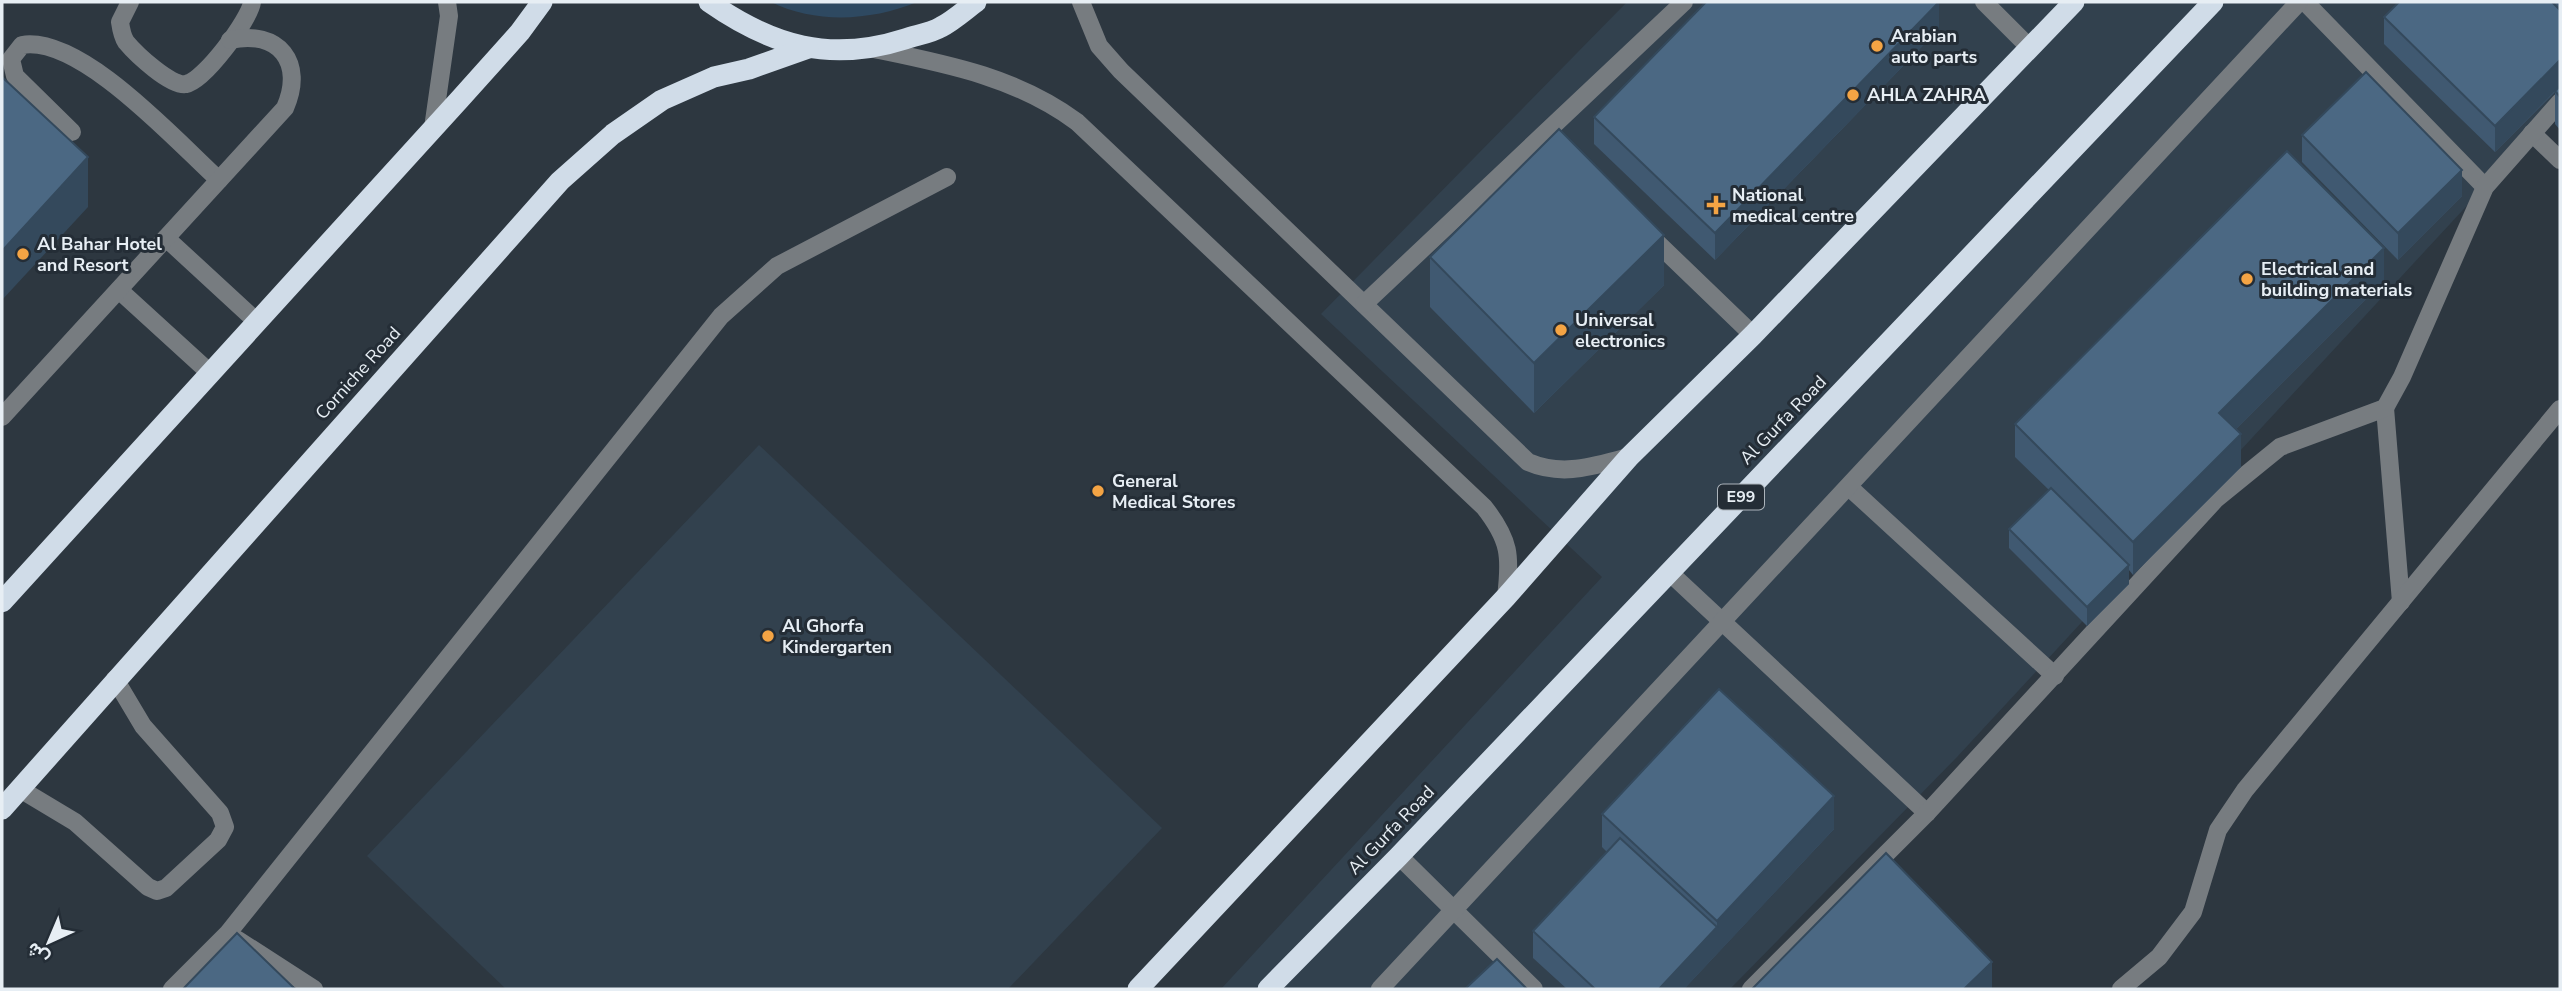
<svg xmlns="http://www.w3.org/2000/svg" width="2562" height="991" viewBox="0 0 2562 991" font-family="'Nunito Sans',Vazirmatn,sans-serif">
  <rect width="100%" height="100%" fill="#2d3740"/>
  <g fill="#32414e">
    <polygon points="1627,2 2560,2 2560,105 1957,757 1730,989 1221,989 1602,577 1321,314"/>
    <polygon points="759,445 1162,828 1008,989 506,989 367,856"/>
  </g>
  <path fill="#2e4961" d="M771,2h146c-46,19 -101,22 -146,0z"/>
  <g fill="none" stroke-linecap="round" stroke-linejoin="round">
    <g stroke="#777c80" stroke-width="18">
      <path d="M130,2l-10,20c1,7 2,14 6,20 10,12 45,45 60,42 18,-3 64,-65 66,-82"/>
      <path d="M1081,2l18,44 22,25 407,391c35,15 65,4 101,-5"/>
      <polyline points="1984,2 2030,48"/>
      <polyline points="2305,2 2485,187"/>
      <path d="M874,49c73,15 142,28 203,73l407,385c26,33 27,49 22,90"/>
      <polyline points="433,128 449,16 447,2"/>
      <path d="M72,132l-57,-56 -4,-17 11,-14c59,-10 155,97 197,135"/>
      <polyline points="2532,133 2560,160"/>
      <polyline points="1647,233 1753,335"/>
      <polyline points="166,238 257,322"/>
      <polyline points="119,290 210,373"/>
      <polyline points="1364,304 1684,2"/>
      <polyline points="2385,408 2401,602"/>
      <path d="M2,417l283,-309c20,-45 -6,-79 -55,-68"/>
      <polyline points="1849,487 2055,676"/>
      <polyline points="1669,572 1927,813"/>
      <polyline points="20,789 75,822 148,887 157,891 166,888 218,840 225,827 220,813 143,726 115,679"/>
      <polyline points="1399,856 1534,989"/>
      <polyline points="238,940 314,989"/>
      <polyline points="172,989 228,933 721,316 777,266 947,177"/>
      <polyline points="1380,989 2299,2"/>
      <polyline points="1751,989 1927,813 2216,499 2280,447 2385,408 2402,377 2485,187 2560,102"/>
      <polyline points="2121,989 2159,957 2193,912 2218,830 2245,790 2560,409"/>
    </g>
    <g stroke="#d0dce8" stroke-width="21">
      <path d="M709,2c63,44 121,61 196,37 12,-4 26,-6 36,-12 12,-6 24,-17 35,-25"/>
      <polyline points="2,602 460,99 520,32 542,2"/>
      <polyline points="2,809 560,181 613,134 662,100 714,77 749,69 808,48"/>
      <polyline points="1138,989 1506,597 1629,457 1753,335 2074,2"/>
      <polyline points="1268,989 1399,856 2213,2"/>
    </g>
  </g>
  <g fill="#405971">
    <polygon points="2399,2 2560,2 2560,130 2555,124 2555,92 2495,152 2384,44 2384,17"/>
    <polygon points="1939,29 1715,260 1594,144 1594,117"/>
    <polygon points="2302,135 2462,196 2398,260 2302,162"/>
    <polygon points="1430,257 1664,285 1534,413 1430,307"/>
    <polygon points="2384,281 2236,429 2241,467 2133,575 2129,570 2129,584 2087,626 2009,548 2009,529 2049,490 2015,457 2015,424"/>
    <polygon points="1602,814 1834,829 1684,989 1567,989 1533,958 1533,931 1607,852 1602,847"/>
  </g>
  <g fill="#34495c">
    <polygon points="1939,2 1939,29 1715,260 1715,233"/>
    <polygon points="2560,60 2560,86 2495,152 2495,126"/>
    <polygon points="88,157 88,207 2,300 2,251"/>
    <polygon points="2462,170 2462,196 2398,260 2398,233"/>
    <polygon points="1664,235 1664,285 1534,413 1534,363"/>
    <polygon points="2384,248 2384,281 2219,446 2219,413"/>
    <polygon points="2241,434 2241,467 2133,575 2133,542"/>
    <polygon points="2129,565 2129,584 2087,626 2087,607"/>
    <polygon points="1834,796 1834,829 1717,954 1717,921"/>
    <polygon points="1717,927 1717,954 1684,989 1659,989"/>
    <polygon points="1992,962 1992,989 1964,989"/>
  </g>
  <g fill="#4b6883" stroke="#34495c" stroke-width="2">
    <polygon points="1706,2 1939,2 1715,233 1594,117"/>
    <polygon points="2399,2 2552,2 2560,10 2560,60 2495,126 2384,17"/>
    <polygon points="2366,72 2462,170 2398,233 2302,135"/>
    <polygon points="2,77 88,157 2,251"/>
    <polygon points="2560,86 2560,97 2555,91"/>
    <polygon points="1559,129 1664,235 1534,363 1430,257"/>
    <polygon points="2287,151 2384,248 2219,413 2241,434 2133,542 2015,424"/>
    <polygon points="2051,488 2129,565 2087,607 2009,529"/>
    <polygon points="1719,689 1834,796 1717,921 1602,814"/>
    <polygon points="1620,838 1717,927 1659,989 1595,989 1533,931"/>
    <polygon points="1886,853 1992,962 1964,989 1752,989"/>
    <polygon points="237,933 295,989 183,989"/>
    <polygon points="1497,959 1527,989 1465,989"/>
  </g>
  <g fill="#f4a444" stroke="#242d36" stroke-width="2.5">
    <circle cx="1877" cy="46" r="7"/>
    <circle cx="1853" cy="95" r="7"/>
    <path d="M1712.5 194.5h7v7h7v7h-7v7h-7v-7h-7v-7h7z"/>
    <circle cx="23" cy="254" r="7"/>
    <circle cx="2247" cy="279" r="7"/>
    <circle cx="1561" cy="330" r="7"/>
    <circle cx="1098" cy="491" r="7"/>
    <circle cx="768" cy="636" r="7"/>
  </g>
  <g text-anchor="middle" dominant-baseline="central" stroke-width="6" stroke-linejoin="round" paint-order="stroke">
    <rect fill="#242d36" stroke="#acb4bb" stroke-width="2" x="1718" y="484.5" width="46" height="25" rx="5"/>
    <g font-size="16" font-weight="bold" fill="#e7eef4">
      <text x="1741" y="497">E99</text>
    </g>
    <g font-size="18" font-weight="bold" fill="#e7eef4" stroke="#242d36" text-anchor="start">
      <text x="1891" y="36">Arabian<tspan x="1891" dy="21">auto parts</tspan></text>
      <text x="1867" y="95">AHLA ZAHRA</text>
      <text x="1732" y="195">National<tspan x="1732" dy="21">medical centre</tspan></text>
      <text x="37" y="244">Al Bahar Hotel<tspan x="37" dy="21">and Resort</tspan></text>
      <text x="2261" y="269">Electrical and<tspan x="2261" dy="21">building materials</tspan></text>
      <text x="1575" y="320">Universal<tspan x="1575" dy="21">electronics</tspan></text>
      <text x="1112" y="481">General<tspan x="1112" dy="21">Medical Stores</tspan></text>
      <text x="782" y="626">Al Ghorfa<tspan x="782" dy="21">Kindergarten</tspan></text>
    </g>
    <g font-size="18" fill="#e7eef4" stroke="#242d36">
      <text transform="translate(358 373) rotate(-48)">Corniche Road</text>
      <text transform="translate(1783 420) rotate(-46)">Al Gurfa Road</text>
      <text transform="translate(1391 830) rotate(-46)">Al Gurfa Road</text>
    </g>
  </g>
  <rect width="2562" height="991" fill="none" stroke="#e7eef4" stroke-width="7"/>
  <g transform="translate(49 942) rotate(224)" stroke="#242d36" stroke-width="5" paint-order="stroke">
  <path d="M0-5L12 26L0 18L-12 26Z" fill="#e7eef4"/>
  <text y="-10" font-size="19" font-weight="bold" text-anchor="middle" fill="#e7eef4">ش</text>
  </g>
</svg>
